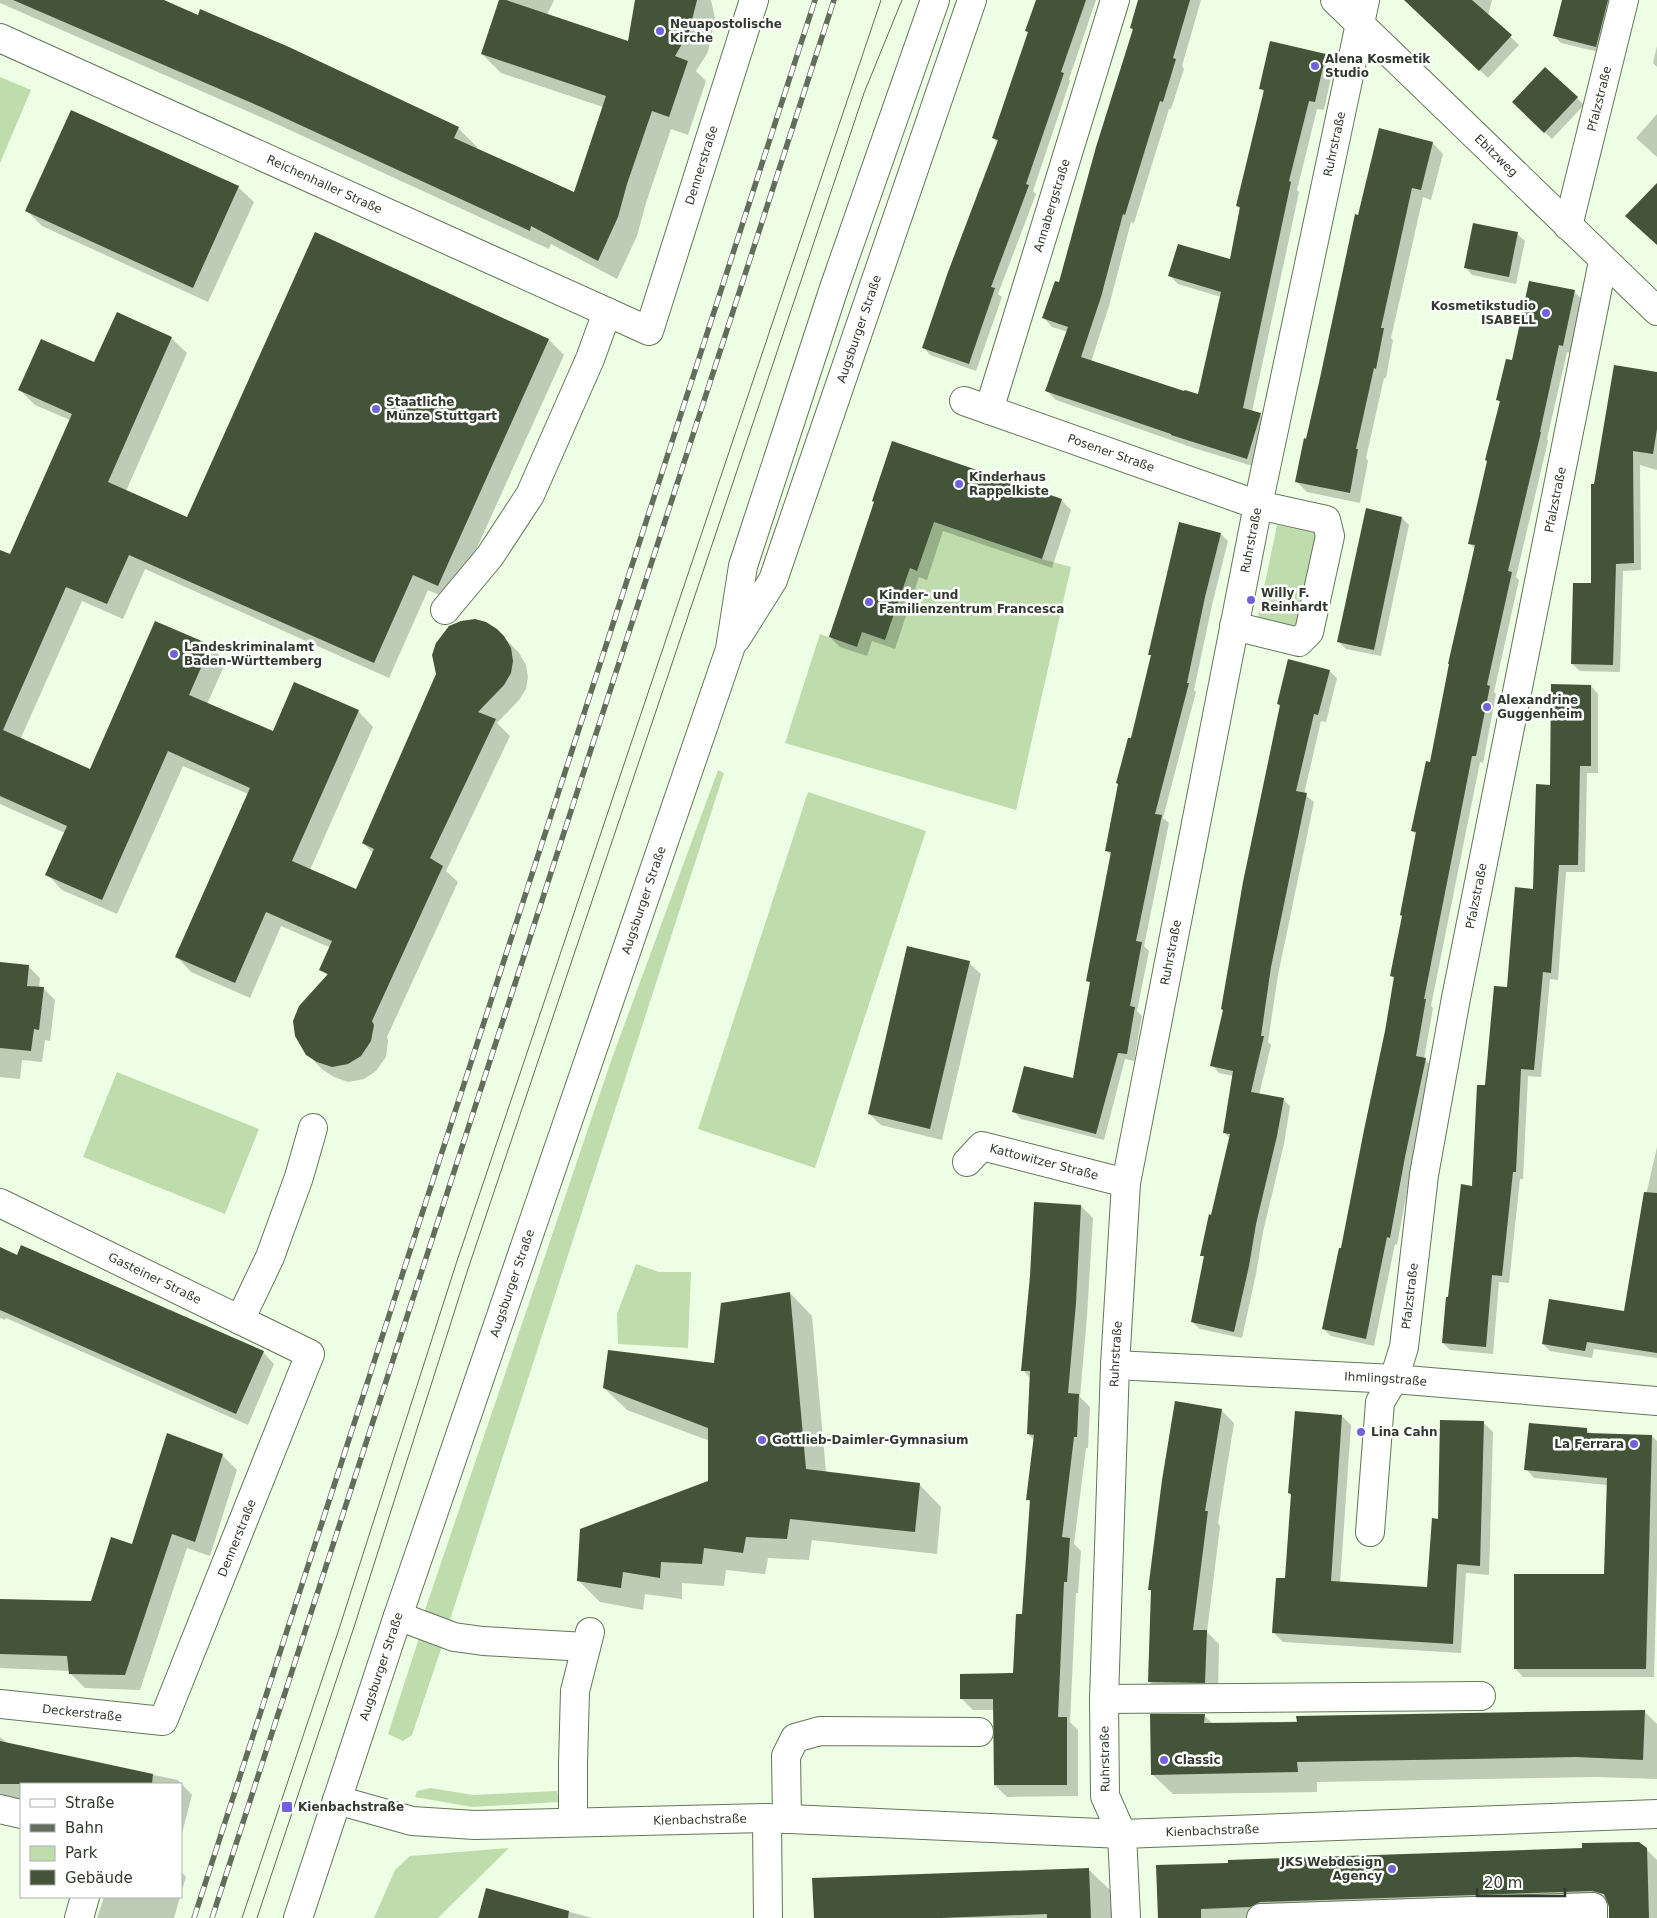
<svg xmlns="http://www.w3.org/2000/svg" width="1657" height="1918" viewBox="0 0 1657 1918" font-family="'DejaVu Sans',sans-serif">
  <rect width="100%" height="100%" fill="#eefee4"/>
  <g fill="#bfdcad">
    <polygon points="0,77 31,90 0,163"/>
    <polygon points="907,513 1042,559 1071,567 1016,810 785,743 820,634 857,647 862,632 885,640 910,568 916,571"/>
    <polygon points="1277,525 1320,534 1302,625 1295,630 1257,622"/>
    <polygon points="718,770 724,773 448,1626 423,1616 611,1061"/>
    <polygon points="808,792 926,831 815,1168 698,1129"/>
    <polygon points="117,1072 259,1129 225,1214 83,1157"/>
    <polygon points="636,1264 659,1272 691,1272 688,1348 618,1344 617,1314"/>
    <polygon points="420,1635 443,1643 412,1735 403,1741 388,1734"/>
    <polygon points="430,1788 473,1795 557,1791 559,1802 472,1807 415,1797 417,1791"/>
    <polygon points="509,1848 438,1918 374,1918 395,1870 410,1856"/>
  </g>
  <g fill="#0003">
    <polygon points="0,0 161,0 458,128 477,147 476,150 575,194 603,107 501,73 482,54 500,0 554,0 547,15 629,42 636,0 711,0 715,18 708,52 696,71 706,81 688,135 671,129 646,203 637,236 617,279 551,244 549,249 281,126 0,3"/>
    <polygon points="1037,0 1096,0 1069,79 1070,81 1033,191 1036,194 998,294 1002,297 976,371 930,355 923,347 998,143 993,138 1029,33"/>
    <polygon points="1139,0 1201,0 1182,66 1184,69 1171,109 1169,109 1134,223 1131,222 1109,306 1091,362 1123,374 1199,395 1221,297 1178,284 1170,276 1231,261 1241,210 1237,206 1265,93 1260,88 1326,55 1334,64 1324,110 1317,109 1297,190 1299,192 1252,412 1260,415 1269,423 1256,467 1194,448 1056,400 1047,391 1068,332 1052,327 1044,318 1059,284 1133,31 1131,28"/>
    <polygon points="1405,0 1492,0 1488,16 1519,45 1488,78"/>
    <polygon points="1563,0 1616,0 1603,53 1561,43 1554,36"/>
    <polygon points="1657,46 1657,67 1653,63"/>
    <polygon points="1577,98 1584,105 1552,139 1521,110"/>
    <polygon points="1657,114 1657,157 1636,138"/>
    <polygon points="1433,143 1443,154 1431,200 1423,197 1391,338 1393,340 1386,378 1384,378 1366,458 1368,461 1360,503 1307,492 1297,482 1359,216"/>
    <polygon points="238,187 254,202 208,302 42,226 27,211"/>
    <polygon points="1517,234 1525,241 1516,284 1472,275 1465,267"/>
    <polygon points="1574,292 1582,299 1571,353 1567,352 1547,439 1548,441 1516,577 1519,580 1494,692 1496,694 1483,763 1480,762 1431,1006 1433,1008 1424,1059 1433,1067 1412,1165 1397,1245 1395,1244 1374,1346 1331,1336 1323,1329 1342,1250 1386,1031 1395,979 1391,975 1403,917 1417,835 1412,831 1431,763 1475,549 1469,543 1501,403 1498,400 1513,362"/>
    <polygon points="171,338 187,353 126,491 187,518 549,340 564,355 453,601 428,590 389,678 145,569 123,619 82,601 20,740 91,771 210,646 226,662 207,704 273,733 358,711 373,727 310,870 356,891 373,853 363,843 497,630 519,653 526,665 528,677 526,689 519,700 497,723 510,736 446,871 458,882 387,1037 388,1041 386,1057 376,1071 364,1079 348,1082 334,1077 323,1070 307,1054 328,976 321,970 331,948 281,926 250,998 191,972 176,956 248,794 183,766 117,914 62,890 47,874 65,833 0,804 0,551 10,556 70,420 35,405 20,390"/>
    <polygon points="1657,373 1657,470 1640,465 1641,570 1623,571 1620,672 1580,671 1572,664 1592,585 1596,486"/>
    <polygon points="1061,500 1071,510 1052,568 943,531 927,580 919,577 895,649 872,641 867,656 840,647 830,637 875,503"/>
    <polygon points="1402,518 1409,525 1381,656 1346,649 1338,641"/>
    <polygon points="1221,534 1228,541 1212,605 1194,690 1196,692 1163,818 1169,823 1144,946 1149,951 1137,1011 1142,1016 1134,1061 1125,1059 1104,1140 1021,1119 1014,1112 1074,1080 1091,984 1087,981 1111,855 1107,851 1152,656 1150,654"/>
    <polygon points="1329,671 1337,678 1326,722 1321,721 1304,794 1314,802 1278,975 1268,1042 1271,1045 1259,1095 1283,1099 1290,1106 1284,1144 1263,1232 1256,1274 1242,1338 1200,1329 1192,1322 1205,1259 1202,1255 1230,1139 1225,1133 1234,1076 1219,1073 1212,1065 1224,1011 1281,707 1278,704"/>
    <polygon points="1591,686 1598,694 1598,773 1587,773 1585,872 1566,872 1558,980 1550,979 1541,1077 1528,1076 1523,1179 1520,1179 1509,1283 1499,1282 1493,1354 1450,1350 1443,1343 1450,1298 1473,1187 1487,1086 1508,989 1534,890 1551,786"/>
    <polygon points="0,963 28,966 40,978 39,988 44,989 55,1000 50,1041 45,1040 42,1062 22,1060 20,1079 0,1077"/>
    <polygon points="969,963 981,974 942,1140 881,1125 869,1114"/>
    <polygon points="1657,1147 1657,1358 1594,1349 1592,1358 1550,1351 1543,1344 1625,1313 1643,1208"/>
    <polygon points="1081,1206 1093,1218 1087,1316 1080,1397 1090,1407 1088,1448 1086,1448 1074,1544 1081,1551 1078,1593 1076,1593 1070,1722 1078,1730 1078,1796 1007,1797 995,1785 995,1710 973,1710 961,1698 1014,1675 1023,1616 1031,1503 1027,1499 1034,1440 1028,1434 1030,1378 1023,1370"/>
    <polygon points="0,1249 263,1352 274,1364 248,1425 6,1318 5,1320 0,1318"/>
    <polygon points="790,1293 812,1316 826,1472 919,1484 941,1507 937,1554 812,1540 809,1560 768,1558 765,1574 726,1570 724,1586 682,1583 682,1599 645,1594 643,1610 600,1602 578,1580 710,1482 710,1441 627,1410 604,1388 715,1365"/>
    <polygon points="1221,1410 1234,1423 1218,1523 1220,1526 1207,1632 1219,1644 1218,1695 1163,1695 1150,1682 1153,1593 1149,1589"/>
    <polygon points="1342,1416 1351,1425 1340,1583 1428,1589 1439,1520 1484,1423 1493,1432 1489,1575 1466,1573 1461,1653 1283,1642 1273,1632 1287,1580 1292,1496 1289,1493"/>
    <polygon points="1587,1430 1591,1434 1652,1436 1657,1441 1657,1569 1654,1677 1523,1677 1515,1668 1605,1576 1608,1485 1534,1478 1526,1469"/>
    <polygon points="222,1455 237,1470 210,1556 187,1548 140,1690 85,1688 70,1673 70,1671 0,1668 0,1600 92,1603 133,1546"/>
    <polygon points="1644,1711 1657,1724 1657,1779 1597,1777 1317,1782 1317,1792 1173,1794 1152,1774 1204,1715 1213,1724"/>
    <polygon points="0,1737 10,1745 178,1780 192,1795 181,1837 181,1784 21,1784 21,1802 0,1797"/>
    <polygon points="1646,1849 1657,1860 1657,1918 1609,1918 1610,1907 1277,1918 1159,1918 1157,1867"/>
    <polygon points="1088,1869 1111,1891 1112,1918 815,1918"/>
    <polygon points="181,1872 186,1877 181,1893"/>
    <polygon points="487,1889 592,1918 479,1918"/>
    <polygon points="104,1897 180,1897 174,1918 97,1918"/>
  </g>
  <g fill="#435438">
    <polygon points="13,0 164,0 198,15 200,9 289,47 459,127 454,138 574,192 606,96 481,54 499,0 506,0 628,41 635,0 697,0 689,32 675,56 688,61 669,117 652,111 627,184 618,217 598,261 531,226 530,231 261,107"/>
    <polygon points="1036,0 1086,0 1061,72 1064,73 1026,184 1029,185 991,287 995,288 969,364 922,348 948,272 998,140 992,138 1028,32 1025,31"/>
    <polygon points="1138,0 1190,0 1173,58 1176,59 1163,102 1160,101 1125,215 1123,214 1101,297 1081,357 1184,391 1185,390 1198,394 1221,292 1168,276 1178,244 1230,259 1240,207 1236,206 1264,90 1259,89 1270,41 1326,54 1315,102 1309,101 1289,181 1291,182 1243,408 1261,413 1247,459 1171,435 1171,434 1045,391 1068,327 1042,318 1055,281 1059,282 1096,147 1133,29 1130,28"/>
    <polygon points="1404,0 1472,0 1512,35 1479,71"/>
    <polygon points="1562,0 1608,0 1596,47 1553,36"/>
    <polygon points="1545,67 1578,97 1544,133 1512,102"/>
    <polygon points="71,110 239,186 193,288 25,211"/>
    <polygon points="1379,128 1433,142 1421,190 1412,188 1381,328 1384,328 1376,369 1374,368 1356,449 1358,449 1350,493 1295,482 1304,438 1306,439 1320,378 1355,214 1358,215"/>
    <polygon points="1657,183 1657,245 1625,216"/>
    <polygon points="1473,223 1518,232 1509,277 1464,268"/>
    <polygon points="315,232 549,339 438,586 413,575 374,663 129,555 107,604 66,587 3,730 90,769 155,621 211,645 189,695 273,731 294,682 359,710 292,861 356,889 374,849 362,843 436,674 432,655 436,643 449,626 461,621 475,619 486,622 497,629 504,636 511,648 513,661 511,673 504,685 478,712 496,719 430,858 443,866 372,1021 374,1025 371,1041 361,1056 348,1064 332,1067 317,1062 306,1055 295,1036 293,1021 299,1006 328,974 319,970 332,941 266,912 235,983 175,957 250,788 168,751 102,900 45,875 67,826 0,796 0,550 10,554 72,414 18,390 41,339 94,362 117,312 172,337 108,482 187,517"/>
    <polygon points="1529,281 1575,290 1563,346 1559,345 1540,432 1541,432 1508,571 1512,572 1487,685 1490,686 1476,756 1472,756 1424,999 1426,999 1416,1056 1426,1058 1405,1157 1390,1238 1387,1237 1366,1339 1322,1329 1339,1248 1341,1248 1364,1130 1385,1031 1394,977 1390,976 1402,916 1400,915 1416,832 1411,831 1426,761 1430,762 1449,664 1448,664 1475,545 1468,544 1487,461 1485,460 1500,401 1496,400 1506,359 1512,360"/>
    <polygon points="1614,365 1657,372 1657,429 1653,454 1633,451 1634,563 1616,564 1613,665 1571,664 1573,583 1591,583 1591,484 1594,484"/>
    <polygon points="892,441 1062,499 1042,559 934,522 917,571 910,568 885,640 862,632 857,647 829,637 874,502 872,501"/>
    <polygon points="1366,508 1402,517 1374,650 1337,642"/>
    <polygon points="1179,522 1221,533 1205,597 1187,683 1189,683 1155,814 1162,815 1136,941 1142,942 1130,1006 1135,1007 1127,1054 1118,1053 1096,1134 1012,1112 1024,1066 1073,1078 1090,982 1086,981 1111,852 1105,851 1118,784 1116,783 1128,738 1131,738 1151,655 1148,655"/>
    <polygon points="1288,659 1330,670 1318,715 1314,714 1296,791 1307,793 1271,967 1261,1036 1264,1036 1251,1092 1284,1098 1277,1136 1256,1224 1249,1266 1234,1332 1191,1322 1204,1256 1200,1256 1209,1214 1211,1215 1230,1134 1223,1133 1233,1071 1210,1066 1223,1010 1221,1009 1243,882 1280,705 1277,704"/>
    <polygon points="1551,684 1591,685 1591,766 1580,766 1578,865 1559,865 1551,973 1543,972 1534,1070 1521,1069 1516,1172 1513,1172 1502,1276 1492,1275 1486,1347 1442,1343 1446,1297 1448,1297 1461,1184 1472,1186 1477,1085 1485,1085 1494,986 1507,987 1515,887 1533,889 1536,784 1550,785"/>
    <polygon points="907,946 970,961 930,1129 868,1114"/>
    <polygon points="0,962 29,965 27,986 44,987 39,1030 34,1029 31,1051 0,1048"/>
    <polygon points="1644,1192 1657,1193 1657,1353 1587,1342 1585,1351 1542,1344 1549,1299 1624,1311"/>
    <polygon points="1034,1202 1081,1205 1076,1303 1068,1393 1079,1394 1077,1437 1074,1437 1062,1537 1070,1538 1067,1582 1064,1582 1058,1717 1067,1717 1067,1785 994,1785 993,1699 960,1699 960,1674 1013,1673 1016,1614 1022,1614 1030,1500 1026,1500 1034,1435 1027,1434 1030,1371 1021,1371 1030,1276"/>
    <polygon points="21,1245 264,1351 236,1414 0,1310 0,1247 17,1255"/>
    <polygon points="790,1292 806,1469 920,1483 915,1532 790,1519 787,1539 746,1537 743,1553 704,1548 702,1564 661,1562 660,1578 623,1572 621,1588 577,1581 580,1529 708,1481 708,1428 603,1388 608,1350 714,1363 721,1303"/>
    <polygon points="1175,1401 1222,1409 1205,1511 1208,1511 1193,1630 1207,1630 1205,1683 1148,1682 1151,1590 1148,1590 1162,1480"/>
    <polygon points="1295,1411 1342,1415 1331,1581 1427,1587 1432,1518 1438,1519 1440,1420 1484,1421 1480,1566 1457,1564 1453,1644 1272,1633 1276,1578 1285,1578 1291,1494 1288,1493"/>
    <polygon points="1529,1423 1587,1428 1587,1433 1652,1435 1646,1669 1514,1669 1514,1574 1604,1574 1607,1478 1524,1470"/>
    <polygon points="167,1433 223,1454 195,1542 172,1534 125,1675 69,1674 67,1656 0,1654 0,1599 91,1601 111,1537 132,1544"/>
    <polygon points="1645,1710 1643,1760 1576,1757 1297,1762 1298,1772 1151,1775 1150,1714 1205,1714 1204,1723 1297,1722 1296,1716"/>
    <polygon points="0,1741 153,1774 152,1784 0,1784"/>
    <polygon points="1639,1842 1647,1848 1649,1918 1609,1918 1609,1906 1606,1899 1604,1894 1592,1891 1260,1902 1250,1907 1201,1909 1201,1918 1158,1918 1156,1865 1228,1863 1228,1860 1582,1848 1582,1843"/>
    <polygon points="1089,1868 1091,1918 1047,1918 1047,1914 941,1918 814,1918 812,1878"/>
    <polygon points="486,1888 569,1911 568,1918 478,1918"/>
  </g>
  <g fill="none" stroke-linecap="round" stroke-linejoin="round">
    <g stroke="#647659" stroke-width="30">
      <g id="minor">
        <path id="s1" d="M1335,0l322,311"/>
        <path id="s2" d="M0,38l649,293 105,-331"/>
        <path id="s3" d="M1568,226l56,-226"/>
        <path id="s4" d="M964,401l294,104 68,15 4,16 -21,96 -10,10 -65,-16"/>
        <path id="s5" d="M989,410l126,-410"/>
        <polyline points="445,610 490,556 530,495 590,359 607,312"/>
        <path id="s6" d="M967,1162l15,-16 144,37"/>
        <path id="s7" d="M0,1203l310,151 -147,367 -163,-17"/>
        <polyline points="240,1320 270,1257 299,1177 313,1128"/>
        <path id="s8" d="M1115,1365l279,14 263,22"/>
        <path id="s9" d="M1370,1532l10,-130 14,-23 10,-32 20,-172 32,-177 147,-737"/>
        <polyline points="398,1616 454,1637 483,1641 586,1647"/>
        <polyline points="1104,1699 1481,1696"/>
        <path id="s10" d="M337,1800l75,21 63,4 292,-7 355,16 535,-20"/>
        <polyline points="0,1809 21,1814"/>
        <polyline points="767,1818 768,1918"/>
        <polyline points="787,1819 786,1756 795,1738 820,1731 979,1732"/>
        <polyline points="573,1822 573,1763 575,1691 590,1632"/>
        <polyline points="79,1918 85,1897"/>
        <path id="s11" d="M1126,1918l-4,-84 -17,-38 -1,-97 11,-334 11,-182 132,-678 107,-505"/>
        <polyline points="1261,1918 1593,1907 1593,1918"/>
      </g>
    </g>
    <g stroke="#647659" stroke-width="30">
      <g id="major">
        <path id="s12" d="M736,639l37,-59 199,-580"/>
        <path id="s13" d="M298,1918l100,-302 332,-967 13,-83 91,-278 101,-288"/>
      </g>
    </g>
    <use href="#minor" stroke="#fff" stroke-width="28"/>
    <use href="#major" stroke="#fff" stroke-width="28"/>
    <g stroke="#626d5c" stroke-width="1">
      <polyline points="242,1918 339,1629 456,1264 881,0"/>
      <polyline points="257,1918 354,1627 468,1269 843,156 864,93 902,0"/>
    </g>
    <g stroke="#626d5c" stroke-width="5.5">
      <g id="rail">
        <polyline points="194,1918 815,0"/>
        <polyline points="212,1918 834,0"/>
      </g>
    </g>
    <use href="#rail" stroke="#fff" stroke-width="4" stroke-dasharray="11" stroke-linecap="butt"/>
  </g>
  <g fill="#6f62dc" stroke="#fff" stroke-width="2">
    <circle cx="660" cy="31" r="5"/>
    <circle cx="1315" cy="66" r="5"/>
    <circle cx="1546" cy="313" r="5"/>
    <circle cx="376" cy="409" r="5"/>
    <circle cx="959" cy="484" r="5"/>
    <circle cx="1251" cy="600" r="5"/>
    <circle cx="869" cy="602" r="5"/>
    <circle cx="174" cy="654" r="5"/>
    <circle cx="1487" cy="707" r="5"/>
    <circle cx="1361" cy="1432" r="5"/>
    <circle cx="762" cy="1440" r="5"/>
    <circle cx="1634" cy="1444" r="5"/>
    <circle cx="1164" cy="1760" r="5"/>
    <rect x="281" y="1801" width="12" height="12" rx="2.5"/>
    <circle cx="1392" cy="1869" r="5"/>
  </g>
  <g text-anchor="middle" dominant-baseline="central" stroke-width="5" stroke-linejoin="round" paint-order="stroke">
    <g font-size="12" font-weight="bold" fill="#313a2d" stroke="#fff" text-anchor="start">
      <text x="670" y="24">Neuapostolische<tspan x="670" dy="14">Kirche</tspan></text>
      <text x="1325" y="59">Alena Kosmetik<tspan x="1325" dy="14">Studio</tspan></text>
      <text x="1536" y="306" text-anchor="end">Kosmetikstudio<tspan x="1536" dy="14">ISABELL</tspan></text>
      <text x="386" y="402">Staatliche<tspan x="386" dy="14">Münze Stuttgart</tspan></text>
      <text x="969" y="477">Kinderhaus<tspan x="969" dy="14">Rappelkiste</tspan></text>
      <text x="1261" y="593">Willy F.<tspan x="1261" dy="14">Reinhardt</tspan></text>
      <text x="879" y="595">Kinder- und<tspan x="879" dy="14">Familienzentrum Francesca</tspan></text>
      <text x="184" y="647">Landeskriminalamt<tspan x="184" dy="14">Baden-Württemberg</tspan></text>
      <text x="1497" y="700">Alexandrine<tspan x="1497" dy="14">Guggenheim</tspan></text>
      <text x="1371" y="1432">Lina Cahn</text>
      <text x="772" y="1440">Gottlieb-Daimler-Gymnasium</text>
      <text x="1624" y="1444" text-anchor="end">La Ferrara</text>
      <text x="1174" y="1760">Classic</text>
      <text x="298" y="1807">Kienbachstraße</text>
      <text x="1382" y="1862" text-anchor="end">JKS Webdesign<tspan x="1382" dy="14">Agency</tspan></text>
    </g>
    <g font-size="12" fill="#313a2d" stroke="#fff">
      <text stroke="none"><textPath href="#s3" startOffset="131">Pfalzstraße</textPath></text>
      <text stroke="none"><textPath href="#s11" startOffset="1799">Ruhrstraße</textPath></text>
      <text stroke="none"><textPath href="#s1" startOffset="224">Ebitzweg</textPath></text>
      <text stroke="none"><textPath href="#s2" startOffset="886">Dennerstraße</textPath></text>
      <text stroke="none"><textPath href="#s2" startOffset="356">Reichenhaller Straße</textPath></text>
      <text stroke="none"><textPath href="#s5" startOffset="214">Annabergstraße</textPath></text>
      <text stroke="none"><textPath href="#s12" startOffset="335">Augsburger Straße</textPath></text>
      <text stroke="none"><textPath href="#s4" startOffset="156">Posener Straße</textPath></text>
      <text stroke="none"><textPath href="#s9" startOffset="1052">Pfalzstraße</textPath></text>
      <text stroke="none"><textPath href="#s11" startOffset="1394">Ruhrstraße</textPath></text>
      <text stroke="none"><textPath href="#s9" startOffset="648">Pfalzstraße</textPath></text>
      <text stroke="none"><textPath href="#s13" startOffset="1075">Augsburger Straße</textPath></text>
      <text stroke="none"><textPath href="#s11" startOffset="974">Ruhrstraße</textPath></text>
      <text stroke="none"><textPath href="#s6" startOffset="86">Kattowitzer Straße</textPath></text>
      <text stroke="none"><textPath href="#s7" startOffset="172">Gasteiner Straße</textPath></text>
      <text stroke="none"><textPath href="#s13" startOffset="670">Augsburger Straße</textPath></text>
      <text stroke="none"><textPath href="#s9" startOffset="242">Pfalzstraße</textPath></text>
      <text stroke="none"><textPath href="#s11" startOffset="568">Ruhrstraße</textPath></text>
      <text stroke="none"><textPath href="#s8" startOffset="271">Ihmlingstraße</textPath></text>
      <text transform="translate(237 1538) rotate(-68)">Dennerstraße</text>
      <text stroke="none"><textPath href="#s13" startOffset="265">Augsburger Straße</textPath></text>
      <text transform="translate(82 1713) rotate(6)">Deckerstraße</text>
      <text transform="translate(1105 1759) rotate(-91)">Ruhrstraße</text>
      <text stroke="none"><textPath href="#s10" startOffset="366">Kienbachstraße</textPath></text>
      <text stroke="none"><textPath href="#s10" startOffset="879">Kienbachstraße</textPath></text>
    </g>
  </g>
  <rect x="20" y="1783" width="162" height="115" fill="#ffffff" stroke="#adb0ab"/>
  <rect x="30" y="1799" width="25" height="8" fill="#ffffff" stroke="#adb0ab"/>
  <text x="65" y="1808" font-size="15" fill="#313a2d">Straße</text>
  <rect x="30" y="1824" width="25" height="8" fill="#626d5c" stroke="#adb0ab"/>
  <text x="65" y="1833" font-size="15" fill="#313a2d">Bahn</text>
  <rect x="30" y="1846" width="25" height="15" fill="#bfdcad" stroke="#adb0ab"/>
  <text x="65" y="1858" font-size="15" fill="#313a2d">Park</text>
  <rect x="30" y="1870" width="25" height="15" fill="#435438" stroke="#adb0ab"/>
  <text x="65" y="1883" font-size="15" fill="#313a2d">Gebäude</text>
  <path d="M1477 1888v8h88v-8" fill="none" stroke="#313a2d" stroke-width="2.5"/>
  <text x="1484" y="1888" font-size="15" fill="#313a2d" stroke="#ffffff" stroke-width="4" paint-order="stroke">20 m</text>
</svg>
